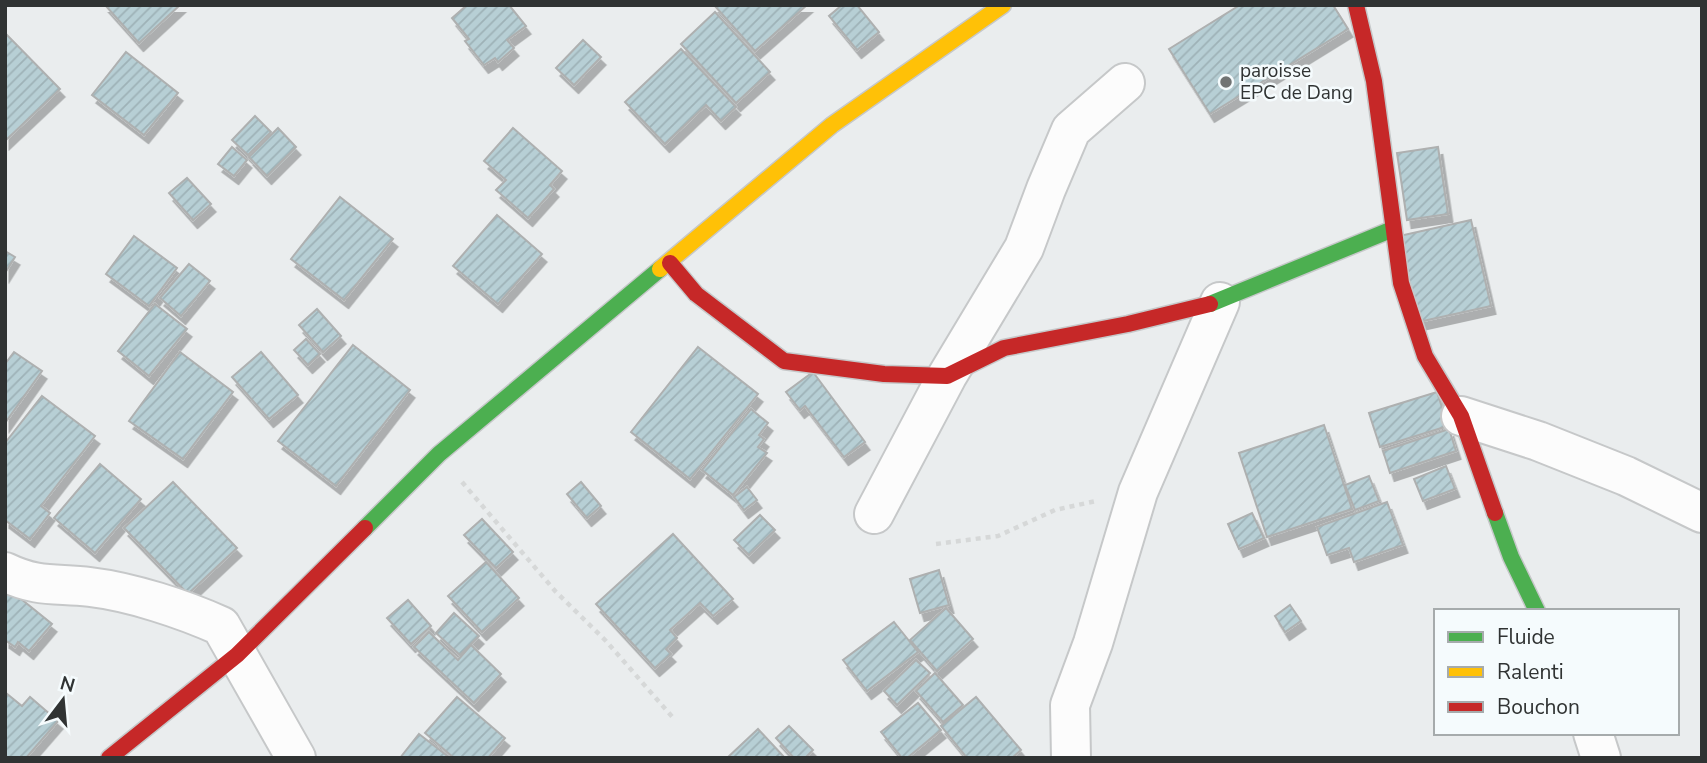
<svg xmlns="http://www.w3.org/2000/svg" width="1707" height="763" viewBox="0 0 1707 763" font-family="'Nunito Sans',sans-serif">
  <defs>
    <pattern id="building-hatch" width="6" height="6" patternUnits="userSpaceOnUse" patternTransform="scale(1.75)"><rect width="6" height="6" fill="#b7cfd5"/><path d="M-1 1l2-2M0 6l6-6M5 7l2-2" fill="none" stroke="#9eb2b7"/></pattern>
    <filter id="shadow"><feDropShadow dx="4.5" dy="8" stdDeviation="0" flood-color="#0004"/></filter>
  </defs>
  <rect width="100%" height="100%" fill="#eaedee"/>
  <g fill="url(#building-hatch)" stroke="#aeb0b0" stroke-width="2" filter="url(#shadow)">
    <polygon points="105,5 180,5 139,43"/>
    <polygon points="467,5 509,5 526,26 507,40 514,48 498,62 495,58 484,65 465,41 469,39 452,18"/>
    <polygon points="714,5 807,5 755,51"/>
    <polygon points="842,5 857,5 879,32 857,50 829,16"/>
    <polygon points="1240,5 1333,5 1348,29 1210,114 1169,49"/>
    <polygon points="715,12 770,72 736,103 681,44"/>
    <polygon points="5,33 60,89 5,141"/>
    <polygon points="583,40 601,57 574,85 556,68"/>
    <polygon points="681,49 736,107 721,121 706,105 665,144 625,102"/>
    <polygon points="126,52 178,93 144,135 92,95"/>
    <polygon points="255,116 271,132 248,155 232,140"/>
    <polygon points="278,128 296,147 267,176 249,157"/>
    <polygon points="513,128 562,171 550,185 554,189 528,218 496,190 506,180 484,161"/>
    <polygon points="232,147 247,160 234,176 218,164"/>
    <polygon points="1438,147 1448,214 1407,220 1397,153"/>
    <polygon points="187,178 211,204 193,220 169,193"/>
    <polygon points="340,197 393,239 344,300 291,259"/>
    <polygon points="497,215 542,254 498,304 453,266"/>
    <polygon points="1471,220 1491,306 1414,323 1395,237"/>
    <polygon points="134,236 177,268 149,306 106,274"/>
    <polygon points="5,251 15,257 5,273"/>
    <polygon points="189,264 210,281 181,316 160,298"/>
    <polygon points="155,304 187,329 149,376 118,351"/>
    <polygon points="317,309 341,336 323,352 299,325"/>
    <polygon points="306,339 320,354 308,365 294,350"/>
    <polygon points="353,345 410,390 336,486 278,441"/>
    <polygon points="698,347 758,394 690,479 631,432"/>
    <polygon points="14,352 42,371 5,423 5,364"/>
    <polygon points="180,352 233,392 183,459 129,421"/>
    <polygon points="261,352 298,395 269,419 232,377"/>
    <polygon points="813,372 865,442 844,457 805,406 800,410 786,392"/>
    <polygon points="1437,392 1448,426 1380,447 1369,413"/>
    <polygon points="42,396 95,436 41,506 50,513 30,539 5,520 5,443"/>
    <polygon points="751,409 768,423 759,435 764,439 758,447 767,453 733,495 702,470"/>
    <polygon points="1324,425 1352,509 1267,537 1239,453"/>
    <polygon points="1449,429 1456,451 1390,473 1383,451"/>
    <polygon points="100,464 141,499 95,553 54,518"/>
    <polygon points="1446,466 1455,489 1423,501 1414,479"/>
    <polygon points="1369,476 1379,501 1355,510 1345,485"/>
    <polygon points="173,482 237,548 188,594 124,528"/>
    <polygon points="581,482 601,506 587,518 567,494"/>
    <polygon points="747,487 757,500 744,510 734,497"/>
    <polygon points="1387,502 1403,545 1354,562 1349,548 1327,555 1317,527"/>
    <polygon points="1252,513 1264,538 1239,549 1228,524"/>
    <polygon points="760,515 775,530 749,555 734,540"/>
    <polygon points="482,519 513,552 496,568 464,535"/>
    <polygon points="673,534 733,599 713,616 700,603 670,630 677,638 666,649 671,654 655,668 596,604"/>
    <polygon points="486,562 519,598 482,632 448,596"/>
    <polygon points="939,570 949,605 920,613 910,579"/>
    <polygon points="5,586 52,624 29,651 18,642 15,647 5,640"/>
    <polygon points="408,600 431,626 411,644 387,618"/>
    <polygon points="1290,605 1301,621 1285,632 1275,616"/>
    <polygon points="946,608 973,639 937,671 910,640"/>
    <polygon points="454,613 479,636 460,655 436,633"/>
    <polygon points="894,622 918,652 867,691 843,660"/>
    <polygon points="429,632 458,660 471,645 501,674 474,703 414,647"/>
    <polygon points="916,660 930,673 897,705 884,691"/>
    <polygon points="935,673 963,705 943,722 916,691"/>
    <polygon points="6,693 22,706 30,697 58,721 26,758 8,758 5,755"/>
    <polygon points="457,697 505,738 488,758 454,758 425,733"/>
    <polygon points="976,697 1021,750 1012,758 967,758 941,726"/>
    <polygon points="918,703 941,730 907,758 902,758 881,732"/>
    <polygon points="789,726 813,750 805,758 794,758 776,738"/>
    <polygon points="758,729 785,758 727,758"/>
    <polygon points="419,734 450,758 400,758"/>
  </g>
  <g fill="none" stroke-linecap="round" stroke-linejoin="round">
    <g stroke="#c6c8c9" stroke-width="42">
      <g id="street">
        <polyline points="1461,416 1538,441 1626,476 1702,513"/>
        <polyline points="874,514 947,376 1024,248 1046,189 1071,130 1125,83"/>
        <path d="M5,572c33,16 51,11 85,15 42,5 93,22 131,39l75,132"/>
        <polyline points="1593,733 1601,758"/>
        <polyline points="1071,758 1070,705 1093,643 1138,492 1220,302"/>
      </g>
    </g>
    <g stroke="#c6c8c9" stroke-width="19">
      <g id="fast">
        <polyline points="1210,304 1393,229"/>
        <polyline points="1495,513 1511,557 1537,611"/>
        <polyline points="365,528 439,454 660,269"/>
      </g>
    </g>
    <g stroke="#c6c8c9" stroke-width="19">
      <polyline id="slow" points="660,269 832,125 1003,5"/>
    </g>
    <g stroke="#c6c8c9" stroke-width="19">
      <g id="jam">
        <polyline points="1356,5 1374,81 1401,283 1425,356 1461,416 1495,513"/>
        <polyline points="670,263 696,294 784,361 884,374 947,376 1004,348 1128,324 1210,304"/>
        <polyline points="109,758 237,655 365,528"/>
      </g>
    </g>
    <g stroke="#d6d8d8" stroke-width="4.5" stroke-dasharray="5 5" stroke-linecap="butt">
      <polyline points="462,482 556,592 606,641 675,720"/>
      <polyline points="936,544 998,536 1055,510 1096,501"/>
    </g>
    <use href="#street" stroke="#fcfcfc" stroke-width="38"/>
    <use href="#fast" stroke="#4caf50" stroke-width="16"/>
    <use href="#slow" stroke="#ffc107" stroke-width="16"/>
    <use href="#jam" stroke="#c62828" stroke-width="16"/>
  </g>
  <circle fill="#717474" stroke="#f5fbfd" stroke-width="2.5" cx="1226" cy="82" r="7"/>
  <g text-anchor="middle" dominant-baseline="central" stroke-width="5" stroke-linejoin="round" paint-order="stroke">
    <g font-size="19" fill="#303333" stroke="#f5fbfd" text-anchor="start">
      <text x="1240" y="71">paroisse<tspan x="1240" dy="22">EPC de Dang</tspan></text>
    </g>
  </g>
  <rect width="1707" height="763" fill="none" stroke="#303333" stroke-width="14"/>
  <rect x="1434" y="609" width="245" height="126" fill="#f5fbfd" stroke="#a6abac" stroke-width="2"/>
  <rect x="1448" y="632" width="35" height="10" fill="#4caf50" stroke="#a6abac" stroke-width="2"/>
  <text x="1497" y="644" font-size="21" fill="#303333">Fluide</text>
  <rect x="1448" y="667" width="35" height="10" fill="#ffc107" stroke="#a6abac" stroke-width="2"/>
  <text x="1497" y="679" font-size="21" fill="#303333">Ralenti</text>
  <rect x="1448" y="702" width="35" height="10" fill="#c62828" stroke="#a6abac" stroke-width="2"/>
  <text x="1497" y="714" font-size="21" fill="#303333">Bouchon</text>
  <g transform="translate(63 700) rotate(16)" stroke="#f5fbfd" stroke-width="5" paint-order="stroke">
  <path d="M0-5L12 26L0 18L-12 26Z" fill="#303333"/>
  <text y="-10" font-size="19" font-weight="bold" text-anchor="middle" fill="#303333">N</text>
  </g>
</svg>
